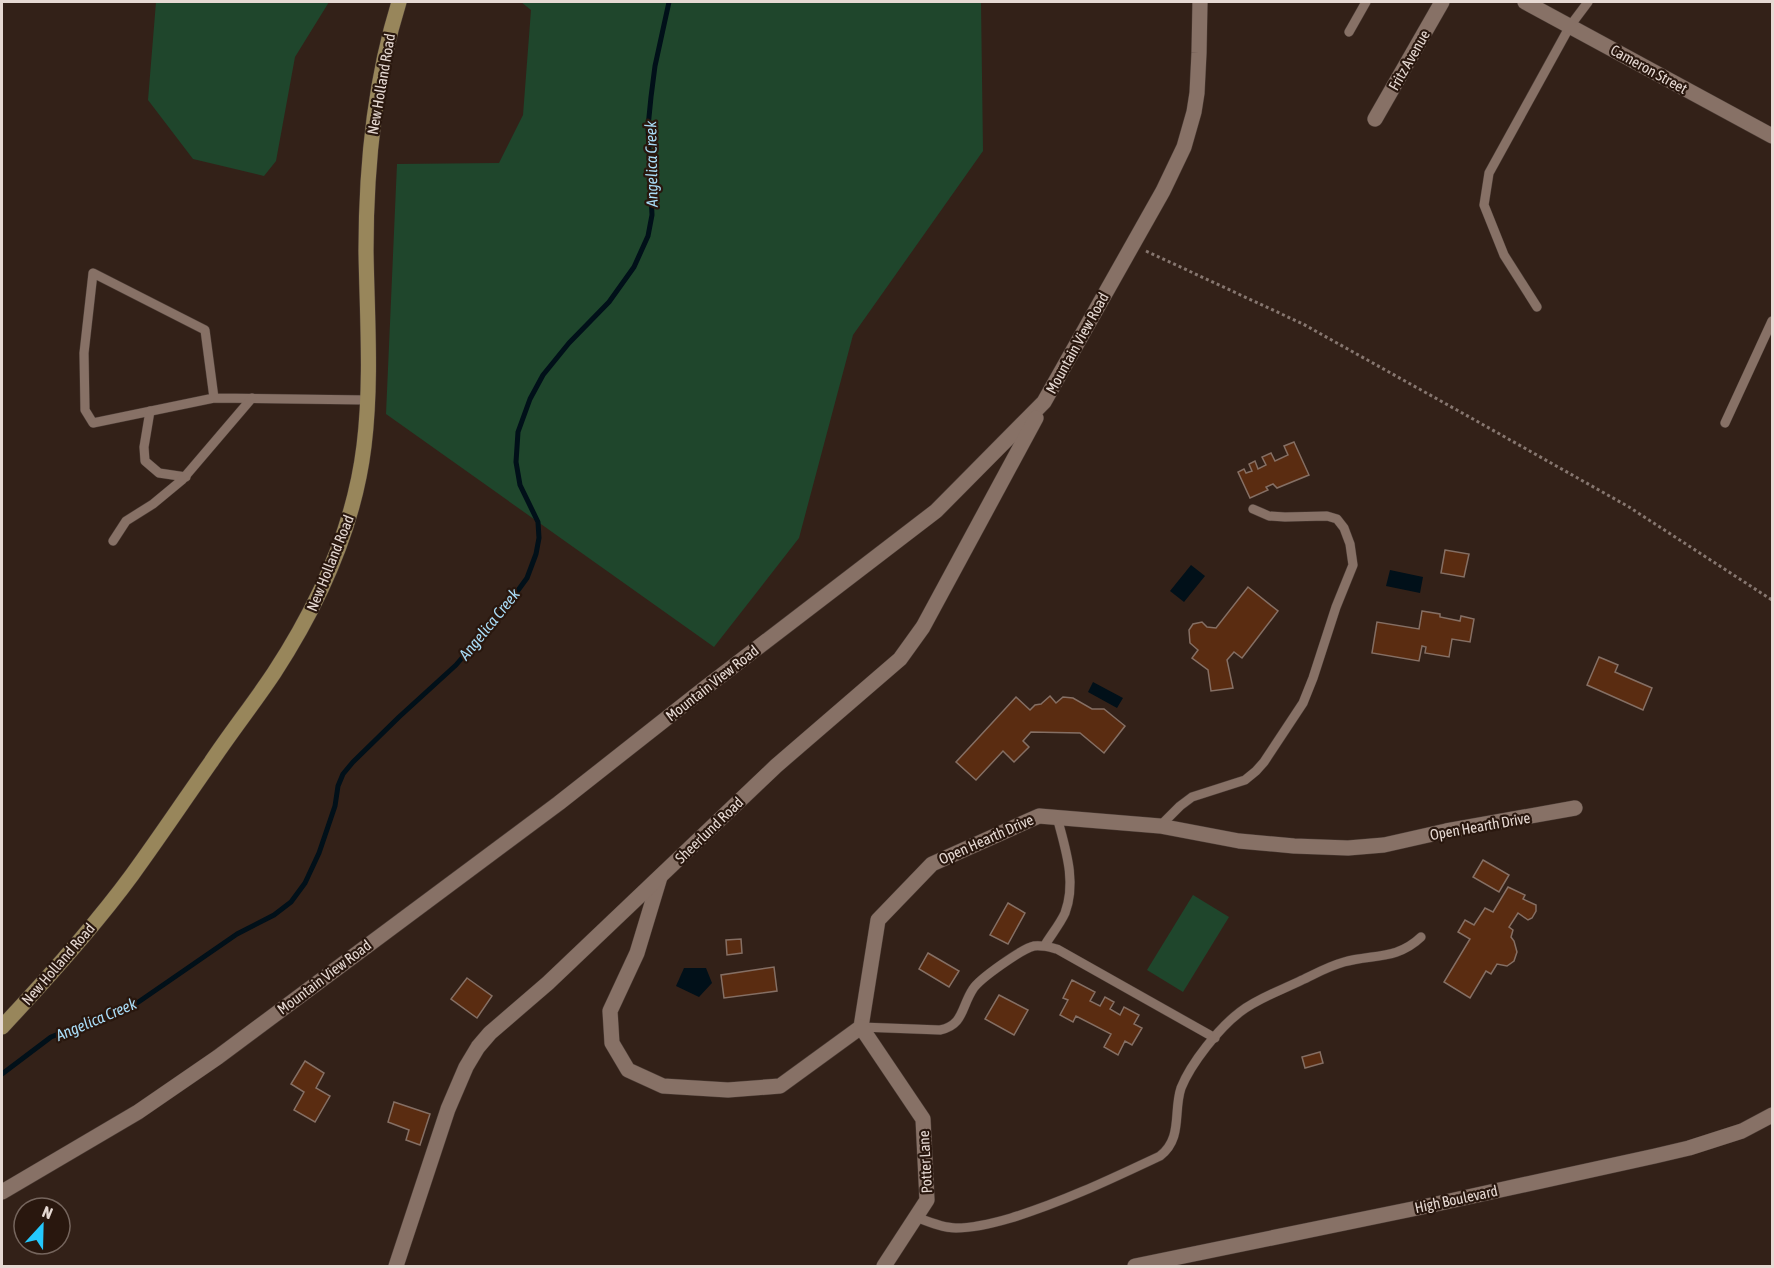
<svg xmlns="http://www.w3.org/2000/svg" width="1774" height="1268" viewBox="0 0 1774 1268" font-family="'Asap Condensed',sans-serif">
  <rect width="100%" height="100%" fill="#332118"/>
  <g fill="#1f462c">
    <polygon points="156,2 329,2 295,57 276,161 264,176 193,159 148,100"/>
    <polygon points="521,2 981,2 983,151 853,335 799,538 714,647 386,414 397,164 499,163 523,115 531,10"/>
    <polygon points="1193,895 1229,917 1183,992 1147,970"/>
  </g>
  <g fill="#011019">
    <polygon points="1191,565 1205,576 1184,602 1170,591"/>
    <polygon points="1390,570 1423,577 1420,593 1386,586"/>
    <polygon points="1093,682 1123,698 1117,708 1088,692"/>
    <polygon points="684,968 706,968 712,983 699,997 676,986"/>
  </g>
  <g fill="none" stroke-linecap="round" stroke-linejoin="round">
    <polyline stroke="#011019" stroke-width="5" points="2,1074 51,1037 137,1003 237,934 274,915 291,902 305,883 319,853 335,806 338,786 343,774 353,762 399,717 456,665 508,604 527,578 536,554 539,538 538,522 520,485 516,462 518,432 530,399 543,375 569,343 609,302 634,267 648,236 652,215 648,127 651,97 655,66 669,2"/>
  </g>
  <g fill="#5a2c11" stroke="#856f64" stroke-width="1.5">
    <polygon points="1294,442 1309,475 1277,488 1273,484 1266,487 1268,490 1250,498 1238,472 1244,469 1246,473 1252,471 1249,464 1255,461 1258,469 1266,465 1262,457 1271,453 1275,461 1288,455 1284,446"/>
    <polygon points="1445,550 1469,554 1464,577 1441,573"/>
    <polygon points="1248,587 1278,611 1242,658 1234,652 1227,660 1233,688 1211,691 1208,670 1192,658 1198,650 1190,643 1189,630 1193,624 1202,622 1207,627 1216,628"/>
    <polygon points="1422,611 1440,614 1440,617 1460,621 1461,616 1474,619 1470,642 1452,639 1449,657 1425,653 1426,647 1422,646 1419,661 1372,653 1377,622 1419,629"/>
    <polygon points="1599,657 1618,665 1615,672 1652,688 1643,710 1587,685"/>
    <polygon points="1050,696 1056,703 1063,697 1073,698 1092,709 1104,709 1125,726 1104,753 1080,733 1031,732 1023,741 1029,747 1014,762 1003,751 976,780 956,762 1016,697 1030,710 1035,705 1041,704"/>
    <polygon points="1483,860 1509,875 1499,892 1473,877"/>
    <polygon points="1508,887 1525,895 1523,899 1536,905 1536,911 1532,918 1528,920 1518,913 1509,927 1513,930 1511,937 1514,941 1517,952 1514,961 1507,966 1497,964 1491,974 1486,971 1470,998 1444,982 1470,939 1458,932 1465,920 1474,925 1485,908 1493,912"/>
    <polygon points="1008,903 1025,913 1008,944 990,935"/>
    <polygon points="741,939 742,953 727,955 726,940"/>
    <polygon points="928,953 959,971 949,987 919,969"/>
    <polygon points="774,967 777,991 724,998 721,975"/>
    <polygon points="467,978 492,996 477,1018 451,999"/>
    <polygon points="1072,980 1095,992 1090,1001 1100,1006 1105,997 1114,1002 1110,1009 1120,1015 1124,1007 1139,1015 1134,1024 1142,1028 1132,1045 1125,1041 1118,1055 1104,1047 1111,1034 1076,1016 1073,1022 1060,1015 1068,1000 1063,998"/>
    <polygon points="999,995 1028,1010 1014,1035 985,1019"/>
    <polygon points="1320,1052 1323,1063 1305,1068 1302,1057"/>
    <polygon points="305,1061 324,1073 316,1088 330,1096 315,1122 294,1110 304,1092 291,1084"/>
    <polygon points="394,1102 430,1114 420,1145 406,1140 409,1130 388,1122"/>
  </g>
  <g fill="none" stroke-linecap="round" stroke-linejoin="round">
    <g stroke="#4b3c35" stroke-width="10">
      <g id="lane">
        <polyline points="1349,32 1366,2"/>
        <polyline points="1537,307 1504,255 1484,205 1489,173 1570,26 1588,2"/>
        <polyline points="214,398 205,330 93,273 84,353 85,410 93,423 214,398 367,400"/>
        <polyline points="150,411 144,447 145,461 159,473 186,477"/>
        <polyline points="1725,423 1772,321"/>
        <polyline points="113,541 126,521 153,504 182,480 252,398"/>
        <polyline points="1160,826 1180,806 1192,797 1245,780 1256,771 1264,762 1303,703 1313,678 1336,607 1353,565 1350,544 1344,528 1337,519 1327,516 1285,517 1269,516 1253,509"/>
        <path d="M1045,945c6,-10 15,-21 20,-32 12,-32 0,-65 -8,-96"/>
        <path d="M861,1027l79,3c24,-5 21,-23 33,-41 6,-10 50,-41 61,-43 9,-1 15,1 23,3l158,89"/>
        <path d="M916,1217c13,5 27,11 40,11 18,0 38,-5 55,-10 52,-16 100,-39 149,-62 23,-18 13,-44 21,-68 10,-25 38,-60 59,-76 18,-14 42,-22 62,-32 13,-6 27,-14 42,-18 29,-8 53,-2 77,-25"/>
      </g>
    </g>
    <g stroke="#4b3c35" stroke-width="16">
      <g id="street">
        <polyline points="1525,2 1772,136"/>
        <polyline points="1375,119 1442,2"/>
        <polyline points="660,877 637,953 610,1011 612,1043 628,1070 663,1086 728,1090 780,1086 861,1027 878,920 932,864 1039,816 1160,826 1239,841 1294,846 1348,848 1384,845 1446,831 1575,808"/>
        <polyline points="861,1027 923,1119 927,1200 884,1266"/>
        <polyline points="2,1192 138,1112 218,1057 559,803 705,688 936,511 1044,402 1163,191 1184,147 1194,112 1197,93 1199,53 1200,2"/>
        <polyline points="396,1266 448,1109 466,1067 478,1047 490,1033 548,983 776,766 900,659 923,627 1036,418"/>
        <polyline points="1135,1266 1427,1206 1655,1156 1689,1148 1742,1131 1772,1115"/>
      </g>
    </g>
    <g stroke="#4b3c35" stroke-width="16">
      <path id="secondary" d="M2,1027c45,-48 91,-99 130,-152 27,-37 53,-76 79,-113 20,-30 43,-59 63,-89 45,-69 80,-145 90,-227 8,-65 3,-131 2,-195 0,-84 8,-169 33,-249"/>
    </g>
    <polyline stroke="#86766f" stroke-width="3" stroke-dasharray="3 3" stroke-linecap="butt" points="1146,251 1303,324 1473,419 1629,507 1772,600"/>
    <use href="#lane" stroke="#877166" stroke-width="9"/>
    <use href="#street" stroke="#877166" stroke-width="15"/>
    <use href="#secondary" stroke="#98865b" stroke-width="15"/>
  </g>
  <g text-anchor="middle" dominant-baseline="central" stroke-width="4.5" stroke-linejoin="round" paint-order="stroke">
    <g font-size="15" fill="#e6d9d3" stroke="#29170e">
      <text transform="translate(1409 60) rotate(-60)">Fritz Avenue</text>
      <text transform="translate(1649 69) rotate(29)">Cameron Street</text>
      <text transform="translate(381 84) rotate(-80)">New Holland Road</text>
      <text transform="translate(1077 343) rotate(-61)">Mountain View Road</text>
      <text transform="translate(330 563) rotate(-68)">New Holland Road</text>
      <text transform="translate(712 683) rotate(-38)">Mountain View Road</text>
      <text transform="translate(1480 826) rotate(-10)">Open Hearth Drive</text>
      <text transform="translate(709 830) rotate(-44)">Sheerlund Road</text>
      <text transform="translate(986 839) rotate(-24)">Open Hearth Drive</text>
      <text transform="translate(58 964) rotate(-49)">New Holland Road</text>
      <text transform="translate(324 977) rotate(-37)">Mountain View Road</text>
      <text transform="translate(925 1162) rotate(-93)">Potter Lane</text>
      <text transform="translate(1456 1199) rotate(-12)">High Boulevard</text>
    </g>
    <g font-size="16" font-style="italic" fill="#a9dcf7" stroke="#29170e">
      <text transform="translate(651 164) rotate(-91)">Angelica Creek</text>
      <text transform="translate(489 624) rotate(-51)">Angelica Creek</text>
      <text transform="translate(96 1019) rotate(-23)">Angelica Creek</text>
    </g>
  </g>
  <rect width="1774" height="1268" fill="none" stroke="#e6d9d3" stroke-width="6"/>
  <g transform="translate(42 1226) rotate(22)"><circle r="28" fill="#29170e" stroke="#75655d" stroke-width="1.5"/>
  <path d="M0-4.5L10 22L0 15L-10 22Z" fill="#24c9fe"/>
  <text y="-9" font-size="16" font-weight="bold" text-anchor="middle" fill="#e6d9d3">N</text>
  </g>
</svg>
